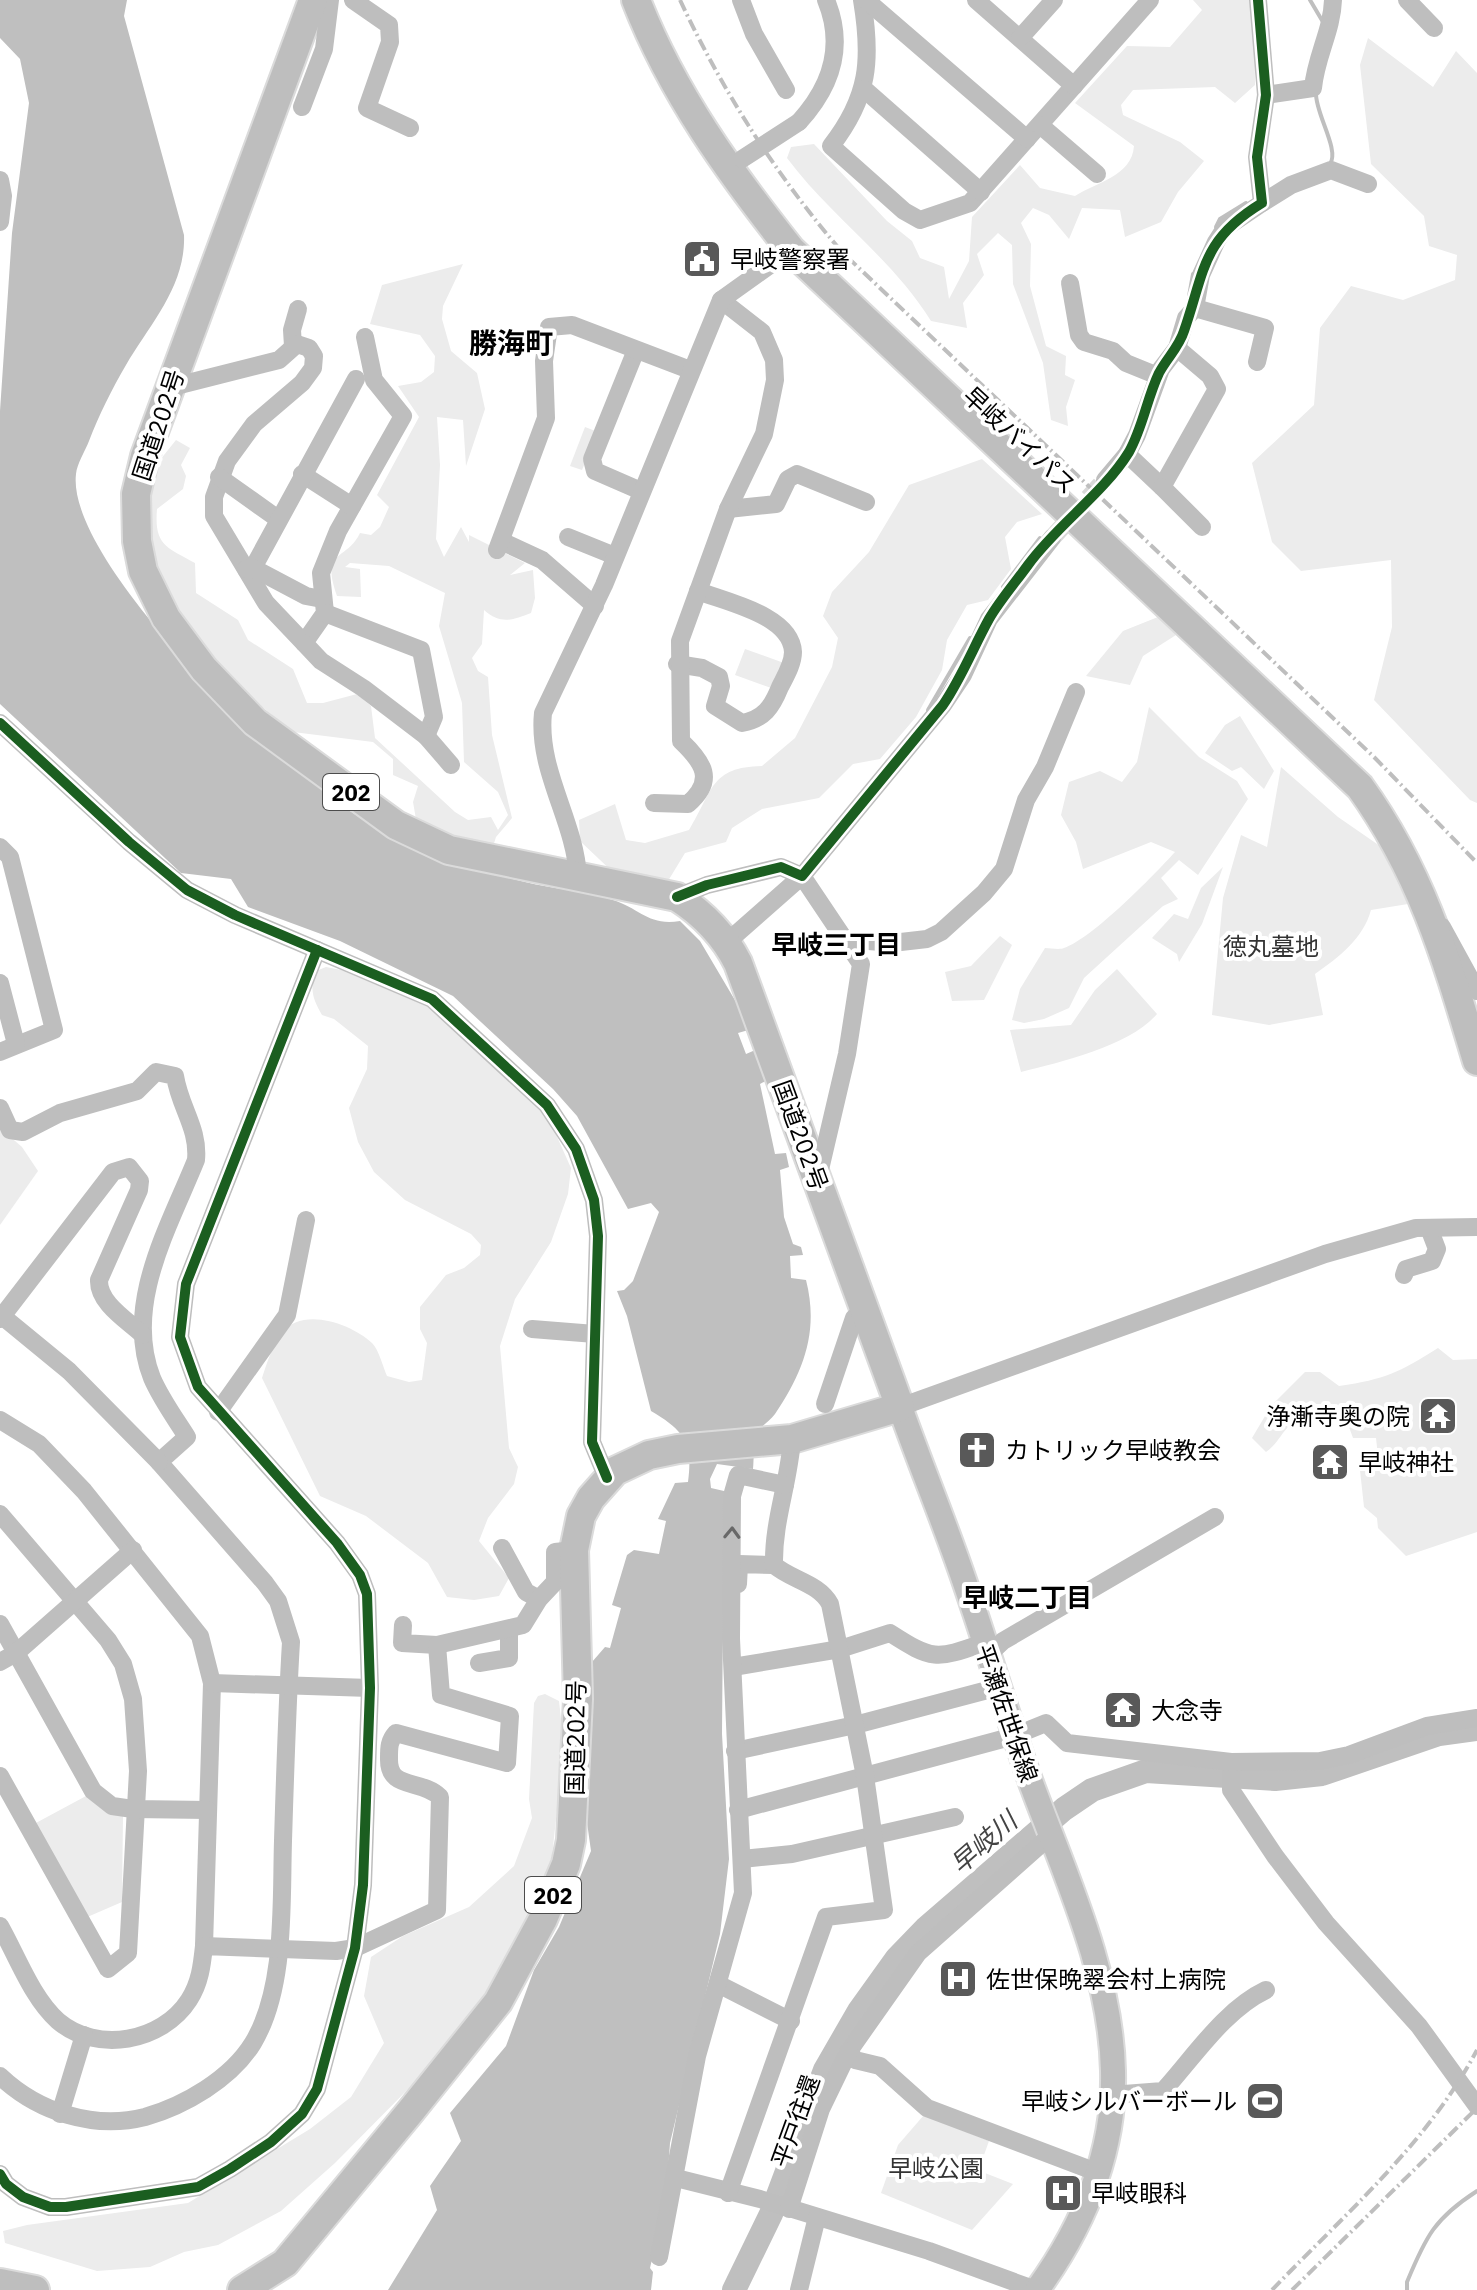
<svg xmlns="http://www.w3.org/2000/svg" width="1477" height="2290" viewBox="0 0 1477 2290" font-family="'IBM Plex Sans','Noto Sans JP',sans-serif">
  <rect width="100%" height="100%" fill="#fff"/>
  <g fill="#ececec">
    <path d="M1193,0h61l1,85 -20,18 -20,-16 -82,3 -12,15 2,10 57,27 24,19 -26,31 -17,30 -36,15 -5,-27 -38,-2 -13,31 -20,-24 -16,-7 -12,15 10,21 -1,42 16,60 20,10 -1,19 10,5 -9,27 2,19 -17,-6 -8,-57 -30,-79 -1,-39 -14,-12 -21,21 7,21 -21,28 4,25 -36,-7c-39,-63 -100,-104 -144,-163l4,-11 23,-3 73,77 25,20 8,17 24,9 5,32 20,-38 3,-44 48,-52 20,23 35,8c22,-14 57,-20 59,-50l-59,-43 52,-57 43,1 32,-37z"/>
    <polygon points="1368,38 1433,87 1456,51 1477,73 1477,803 1470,800 1374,700 1392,627 1391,560 1301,571 1272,542 1252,463 1314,405 1320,328 1351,286 1403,300 1455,280 1457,255 1429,246 1424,216 1371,164 1360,65"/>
    <path d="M463,264l-20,42 -1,13 9,32 26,22 8,36 -19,57 -3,-46 -26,-3 3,48 -4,74 8,18 17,-30 8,15v-7l56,28 -15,12 23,-5 2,28 -4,15c-20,8 -31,11 -47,-3l-2,34 -10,14 6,13 10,6 4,58 20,83 -16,19 -5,16 -74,-28 -4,-23 5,-16 -25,-11v-16l-20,-17 -80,-10 -43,-35 -70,-73 -27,-66 -4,-25v-42l7,-26 20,-25 14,8 -9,17 5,11 -3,13 -26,20c-3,36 9,38 38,54l1,30 42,27 10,20 45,29 14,34h16l34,-9 14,12 4,32 80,74 13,8 23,-3 7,13 10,-15 -10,-23 -34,-30 -2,-59 -23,-77 6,-33 -56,-27 -39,-3 -5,4 15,2 1,28 -24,-1c-17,-48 9,-34 23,-63l11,2 9,-8 9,-20 -12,-12 42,-78 -21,-31 23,-4 13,-10 1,-16 -15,-21 -50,-11 12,-39z"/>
    <polygon points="585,427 598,432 582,470 570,466"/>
    <path d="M982,459l60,55 -25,8 -12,15 6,32 -23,31 -21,5 -20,35 -5,30 -26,47 -36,42 -27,5 -34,34 -57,11 -30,19 -6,14 -41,11 -17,28 -50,-4 -38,-36 -1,-21 36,-16 11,36 19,3 44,-13c24,-39 21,-63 73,-64l33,-28 37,-71 6,-29 -15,-22 9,-24 37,-40 40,-67z"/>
    <polygon points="1158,617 1176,635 1143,656 1130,685 1086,676 1123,631"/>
    <polygon points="745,649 784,663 774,689 735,675"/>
    <path d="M1149,707l50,50 38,24 11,18 -50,76 -19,-15 -18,18 17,21 -15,7 -79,72 -15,30 -25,11 -20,4 -12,-3 8,-31 25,-41c6,0 14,2 19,0 29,-10 89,-72 111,-96l-24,-10 -68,27 -7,-27 -15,-27 8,-33 31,-11 22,11 15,-20z"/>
    <polygon points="1240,716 1274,771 1264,789 1241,767 1232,771 1205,753 1225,725"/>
    <path d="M1281,767l57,50 42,29 28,58 -37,6c-8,29 -32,47 -56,64l8,41 -54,10 -57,-10 11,-117 18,-63 26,12z"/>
    <polygon points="1223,867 1202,924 1179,962 1177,954 1152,938 1174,914 1188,919 1201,888"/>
    <polygon points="1000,936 1012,945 984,1000 952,1001 945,972 971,966"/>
    <path d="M326,967l15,3 90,38 115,104 25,56 -3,26 -17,48 -36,57 -15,47 9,102 9,19 -4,17 -26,34 -9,23 30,37 -10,18 -25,4 -27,-3 -19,-34 -62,-47 -46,-20 -58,-118c5,-15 10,-32 20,-45 20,-27 70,-9 90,10 7,7 11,24 15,33l22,6 13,-2 5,-37 -7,-14v-22l26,-32 18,-7 16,-13 1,-10 -10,-11 -66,-34 -31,-28 -16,-30 -9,-34 18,-39 1,-23 -34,-27 -12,-4c-9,-16 -13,-26 -6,-44z"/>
    <path d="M1117,969l40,45c-27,32 -96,48 -136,58l-11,-42 61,-5 24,-35z"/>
    <polygon points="0,1128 22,1147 38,1171 0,1225"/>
    <path d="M1438,1348l15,12 24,-1v173l-71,24 -28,-28 -1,-10 -13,-11 -5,-46 19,-5 -2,-18h-23l-8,-22c-19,0 -44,-5 -57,11 -9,10 -11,17 -22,25l-14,-14 19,-32 34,-34h15l19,14c47,-7 59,-13 99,-38z"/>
    <polygon points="545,1694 559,1701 564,1745 552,1856 520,1943 476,2010 425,2072 335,2163 281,2211 218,2245 184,2252 150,2267 97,2271 5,2243 3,2231 27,2225 188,2203 310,2129 351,2097 384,2043 364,1996 371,1957 403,1936 469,1907 514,1866 532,1818 529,1799 534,1703 538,1696"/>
    <polygon points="86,1796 106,1812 123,1815 122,1902 85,1918 34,1824"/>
    <polygon points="924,2115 989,2141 980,2166 985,2173 1013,2184 972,2230 881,2193 898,2145"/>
  </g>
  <path fill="#bfbfbf" d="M0,0h127l-3,16 60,219c2,51 -34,89 -58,130 -14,24 -27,50 -37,76 -4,10 -12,23 -13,33 -11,92 232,323 312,360 35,16 99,40 137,48 29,7 60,9 88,18 28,9 35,26 67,21l20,20 52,88 -14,4 8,21 14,-6 11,30 -11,6 15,70 11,-1 3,14 -9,3 4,47 9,27 8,3 2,8 -13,1 1,22 15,2c13,51 -2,91 -31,134 -5,7 -13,11 -17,18 -5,9 -4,27 -5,37l-36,-5 -7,15 1,9 13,3 -2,243 7,125 -9,75 -50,209 -4,55 -16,70 3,4 -2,18h-263l49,-80 -7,-24 31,-45 -11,-28 56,-67 28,-76 25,-43 32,-76 -7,-50 8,-139 13,-15 5,1 11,-40 -9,-3 15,-50 7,-5 25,4 7,-33 -8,-2 17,-36 13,-1c5,-39 -3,-51 -37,-71l-24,-95 -10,-25 7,-1 9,-9 26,-69 -8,-9 -23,6 -51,-93 -24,-27 -100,-93 -113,-55 -92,-34 -17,-28 -50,-6 -181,-169v-293l12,-178 17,-130 -9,-44 -20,-21z"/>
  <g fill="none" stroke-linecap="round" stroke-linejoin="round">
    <g stroke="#bfbfbf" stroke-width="4">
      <polyline points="1310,0 1323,22"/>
      <path d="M1316,93c-1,20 24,57 14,71"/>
      <polyline points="1216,227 1220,219 1246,203"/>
      <polyline points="1189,296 1193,274"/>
      <polyline points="1003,587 1040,538"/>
      <polyline points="928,710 970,638"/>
      <path d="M1407,2290v-8c19,-46 28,-64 70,-91"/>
    </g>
    <polyline stroke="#bfbfbf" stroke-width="24" points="734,2290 771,2214 825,2070 859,2011 897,1958 926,1928 1064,1809 1092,1790 1146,1771 1275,1779 1322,1774 1439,1734 1477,1729"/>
    <polyline stroke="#d9d9d9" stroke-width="18" stroke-dasharray="18 9" stroke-linecap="butt" points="1052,538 1105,480"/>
    <g stroke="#dbdbdb" stroke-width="28">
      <path id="major" d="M900,1407c17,48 36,95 53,142 28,76 50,155 77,231 34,93 81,191 83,291 2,81 -29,154 -76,219"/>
    </g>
    <g stroke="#dbdbdb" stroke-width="32">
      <g id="highway">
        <path d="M636,0c36,93 94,173 155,250l569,537c62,86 87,174 117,274"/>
        <polyline points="0,2283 35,2290"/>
        <path d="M242,2290l43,-27 125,-151 88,-110 45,-83 23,-55 5,-24 7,-141 -4,-149 7,-34 10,-18 24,-27 34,-16 29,-6 114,-10 108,-32 -162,-444c-14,-28 -36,-50 -61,-66l-228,-47 -53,-25 -141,-103 -51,-53 -38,-51 -23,-47 -6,-30 -1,-47 9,-38 168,-456"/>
      </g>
    </g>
    <g stroke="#bebebe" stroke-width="18">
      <polyline points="353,0 389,25 390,42 367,108 410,128"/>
      <polyline points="741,0 754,34 786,90"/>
      <path d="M862,0c10,60 7,97 -31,146l73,65 16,9 50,-17 180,-203"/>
      <polyline points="866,0 1027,139"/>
      <polyline points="976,0 1074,86"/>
      <polyline points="1407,0 1434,28"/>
      <polyline points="1020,38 1054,0"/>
      <polyline points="864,89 981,192"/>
      <path d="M1266,95l47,-7c3,-32 19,-57 20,-88"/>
      <polyline points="302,107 324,49 330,0"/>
      <path d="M799,122c33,-36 46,-76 27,-122"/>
      <polyline points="1040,125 1097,174"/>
      <polyline points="0,180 3,196 0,222"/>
      <polyline points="1262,203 1291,185 1331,170 1368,184"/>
      <polyline points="1070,283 1079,335 1084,342 1113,351 1126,363 1158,376"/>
      <polyline points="1195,308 1265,328 1257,362"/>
      <polyline points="293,346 292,330 298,309"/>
      <polyline points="636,350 592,459 595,471 641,491"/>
      <polyline points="168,388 279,360 297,344 309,348 314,356 313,368 302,383 254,424 227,461 214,497 214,516 266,603 304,643 325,613 321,573 338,531 403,416 374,380 365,337"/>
      <polyline points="1127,454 1162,487 1217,389 1210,376 1177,348"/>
      <polyline points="302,474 352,506"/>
      <polyline points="219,477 278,519"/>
      <polyline points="1105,480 1127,454 1137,435 1161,369 1177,348 1186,318 1195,308 1201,275 1216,242 1225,228 1262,203 1257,157 1266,95 1258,0"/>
      <polyline points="1162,487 1202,527"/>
      <polyline points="728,509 776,504 788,479 797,474 866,502"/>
      <polyline points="568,537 615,556"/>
      <polyline points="501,541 542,560 595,606"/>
      <polyline points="497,550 546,418 544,361 549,327 572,325 690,370"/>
      <polyline points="253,568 356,379"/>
      <polyline points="246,569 253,568 306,596 322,599"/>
      <polyline points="304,643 321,661 363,688 426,736 434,717 421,650 325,613"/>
      <path d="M677,664l25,4 17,9 2,9 -6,20 27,17c22,-4 30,-16 38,-36 5,-10 13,-23 13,-35 -2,-37 -67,-50 -95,-61"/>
      <polyline points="0,723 129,842 187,890 235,915 432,999 547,1105 576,1149 594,1200 598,1236 592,1442 607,1478"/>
      <polyline points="426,736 451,765"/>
      <path d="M654,803l34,1c28,-24 15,-42 -7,-63l-1,-100 48,-132 36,-75 11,-54 -1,-20 -12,-28 -41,-32"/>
      <polyline points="0,847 10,857 54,1030 0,1052"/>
      <path d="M578,877c-3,-57 -41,-106 -35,-164l61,-128 117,-285 70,-50"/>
      <polyline points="677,897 707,885 781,867 802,876 943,705 963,675 989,619 1052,538"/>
      <polyline points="1442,927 1477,991"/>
      <polyline points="845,939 892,943 927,939 941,932 984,893 1004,869 1026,800 1045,767 1076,692"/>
      <polyline points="726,943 802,876 861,964 847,1054 818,1178"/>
      <polyline points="0,983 16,1044"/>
      <path d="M0,1108l10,22 13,2 37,-19 77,-22 19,-19 19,4c5,32 24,52 21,84 -27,67 -73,145 -44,218 9,21 23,40 35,59l-28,25 106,121 13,18 13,41c-4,66 -6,133 -8,199 -2,63 3,147 -30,202 -22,36 -69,63 -108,74 -51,13 -107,-5 -145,-41"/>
      <polyline points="1404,1275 1406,1269 1432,1261 1437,1249 1429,1228"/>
      <polyline points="2,1316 69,1371 159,1462"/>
      <path d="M0,1319l113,-147 16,-5 11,14 -1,9 -40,90c-1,23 28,40 44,55"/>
      <polyline points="532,1329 595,1334"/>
      <polyline points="825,1404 854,1318 864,1309"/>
      <polyline points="900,1407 1325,1254 1416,1228 1477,1227"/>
      <polyline points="218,1412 287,1315 306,1220"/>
      <polyline points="0,1420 39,1444 84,1491 200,1636 212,1683 204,1946"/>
      <polyline points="0,1514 108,1640 123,1664 133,1699 138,1771 128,1953 108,1969 0,1776"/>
      <polyline points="502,1548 526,1592 539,1599"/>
      <polyline points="738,1584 739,1564 774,1565"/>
      <polyline points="0,1624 93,1791 112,1806 133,1809 208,1810"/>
      <polyline points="403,1625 402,1643 437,1645"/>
      <polyline points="987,1656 1003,1641 1215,1517"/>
      <polyline points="0,1662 16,1653 133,1550"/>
      <polyline points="479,1663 509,1658 509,1631"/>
      <path d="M733,1667l107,-18 50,-16c42,27 46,27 93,10"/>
      <polyline points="212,1683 370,1688"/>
      <polyline points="735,1751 855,1725 999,1687"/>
      <polyline points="1231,1762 1231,1790 1275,1856 1326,1923 1419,2026 1477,2106"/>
      <polyline points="738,1810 1014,1736 1046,1723 1067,1743 1231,1762 1320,1761 1349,1755 1427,1726 1477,1718"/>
      <polyline points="1050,1836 918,1953 849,2051 855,2060 880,2066 927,2108 1099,2173"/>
      <polyline points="742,1859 792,1854 955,1817"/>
      <path d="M0,1926c17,30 32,72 58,95 39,33 104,21 131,-21 11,-17 13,-35 15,-54l132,5 19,-3 82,-38 3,-113c-20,-19 -52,-6 -51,-39 0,-11 0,-17 7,-25l111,30 3,-47 -69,-21 -4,-50 86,-20 16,-26 16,-17v-30l19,-2"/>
      <polyline points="718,1984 791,2021"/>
      <path d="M1111,2095l52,-4c31,-34 61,-81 103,-101"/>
      <polyline points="60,2114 84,2035"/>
      <polyline points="0,2174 6,2184 23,2197 50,2207 66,2207 198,2187 230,2169 271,2142 302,2114 317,2089 355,1948 363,1885 370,1688 367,1594 360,1575 337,1543 198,1387 180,1337 186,1284 317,950"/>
      <polyline points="676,2178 760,2199 929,2251 1036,2290"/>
      <path d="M728,2193l98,-276 58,-7 -19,-134 -35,-172c-11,-21 -39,-24 -56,-39 -1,-44 15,-82 18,-126"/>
      <polyline points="789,2209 821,2109 849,2051"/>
      <polyline points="659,2257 697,2056 743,1893 731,1639 732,1496 738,1475 785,1485"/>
      <polyline points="799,2290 817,2217"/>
    </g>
    <use href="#major" stroke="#bebebe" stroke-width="24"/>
    <use href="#highway" stroke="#bebebe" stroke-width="28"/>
    <g stroke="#bebebe" stroke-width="4" stroke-dasharray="12 4 2 4" stroke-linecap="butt">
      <path d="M680,0c43,92 96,175 162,252l532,505 103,106"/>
      <path d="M1272,2290c73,-76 155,-146 205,-240"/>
      <polyline points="1292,2290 1477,2108"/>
    </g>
    <polyline stroke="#bebebe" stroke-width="18" points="742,159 799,122"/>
    <g stroke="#fff" stroke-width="15">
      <g id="cycleway">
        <polyline points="0,723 129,842 187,890 235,915 432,999 547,1105 576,1149 594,1200 598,1236 592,1442 607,1478"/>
        <path d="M677,897l30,-12 74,-18 21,9 141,-171c19,-28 30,-57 46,-86 11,-19 26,-36 39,-54 29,-40 75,-71 101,-113 14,-25 18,-54 30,-79 8,-15 20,-26 25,-42 21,-60 17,-91 78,-128l-5,-46 9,-62 -8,-95"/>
        <polyline points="0,2174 6,2184 23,2197 50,2207 66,2207 198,2187 230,2169 271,2142 302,2114 317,2089 355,1948 363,1885 370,1688 367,1594 360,1575 337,1543 198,1387 180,1337 186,1284 317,950"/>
      </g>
    </g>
    <use href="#cycleway" stroke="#1b5e20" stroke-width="10"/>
  </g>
  <defs><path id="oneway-chevron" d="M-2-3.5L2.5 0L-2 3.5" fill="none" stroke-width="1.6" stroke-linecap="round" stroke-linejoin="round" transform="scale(2)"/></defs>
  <use stroke="#686868" href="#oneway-chevron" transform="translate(732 1533) rotate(-88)"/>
  <defs>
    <g id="civic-square" transform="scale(2)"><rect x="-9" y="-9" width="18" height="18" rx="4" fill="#595959" stroke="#fff"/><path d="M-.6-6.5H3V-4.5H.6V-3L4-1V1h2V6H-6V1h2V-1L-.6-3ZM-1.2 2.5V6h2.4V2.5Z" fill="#fff"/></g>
    <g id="temple-square" transform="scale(2)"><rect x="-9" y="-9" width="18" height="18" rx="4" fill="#595959" stroke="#fff"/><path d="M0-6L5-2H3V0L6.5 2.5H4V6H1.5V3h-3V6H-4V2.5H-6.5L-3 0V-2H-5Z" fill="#fff"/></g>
    <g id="church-square" transform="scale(2)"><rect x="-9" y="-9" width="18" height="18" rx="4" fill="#595959" stroke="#fff"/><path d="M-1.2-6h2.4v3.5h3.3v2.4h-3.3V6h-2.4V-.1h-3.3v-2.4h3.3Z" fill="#fff"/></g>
    <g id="hospital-square" transform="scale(2)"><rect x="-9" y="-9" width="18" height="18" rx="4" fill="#595959" stroke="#fff"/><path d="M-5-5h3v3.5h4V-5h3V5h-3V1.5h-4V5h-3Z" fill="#fff"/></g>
    <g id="stadium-square" transform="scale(2)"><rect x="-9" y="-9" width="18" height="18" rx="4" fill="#595959" stroke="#fff"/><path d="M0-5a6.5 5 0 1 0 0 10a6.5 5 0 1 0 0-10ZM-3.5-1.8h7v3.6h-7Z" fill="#fff"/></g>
  </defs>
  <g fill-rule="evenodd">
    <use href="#civic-square" x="702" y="259"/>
    <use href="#temple-square" x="1438" y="1416"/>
    <use href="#church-square" x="977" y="1450"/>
    <use href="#temple-square" x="1330" y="1462"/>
    <use href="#temple-square" x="1123" y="1710"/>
    <use href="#hospital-square" x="958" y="1979"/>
    <use href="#stadium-square" x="1265" y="2101"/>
    <use href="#hospital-square" x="1063" y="2193"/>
  </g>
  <g text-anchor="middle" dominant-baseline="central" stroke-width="8" stroke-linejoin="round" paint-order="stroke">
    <g fill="#fff" stroke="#4c4c4c" stroke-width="2">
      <rect x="323" y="774" width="56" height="36" rx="6"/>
      <rect x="525" y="1877" width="56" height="36" rx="6"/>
    </g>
    <g font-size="22" font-weight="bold" fill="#000">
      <text x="351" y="792">202</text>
      <text x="553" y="1895">202</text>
    </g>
    <g font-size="24" fill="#000" stroke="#fff" text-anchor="start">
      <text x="730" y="259">早岐警察署</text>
      <text x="1410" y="1416" text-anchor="end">浄漸寺奥の院</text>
      <text x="1005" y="1450">カトリック早岐教会</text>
      <text x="1358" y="1462">早岐神社</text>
      <text x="1151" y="1710">大念寺</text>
      <text x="986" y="1979">佐世保晩翠会村上病院</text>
      <text x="1237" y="2101" text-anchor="end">早岐シルバーボール</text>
      <text x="1091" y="2193">早岐眼科</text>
    </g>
    <g font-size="24" fill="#000" stroke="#fff">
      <text transform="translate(158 425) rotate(-72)">国道202号</text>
      <text transform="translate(1020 440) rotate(43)">早岐バイパス</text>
      <text transform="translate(801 1135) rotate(70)">国道202号</text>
      <text transform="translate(1007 1713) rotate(71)">平瀬佐世保線</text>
      <text transform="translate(575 1738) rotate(-89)">国道202号</text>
      <text transform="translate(795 2121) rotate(-70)">平戸往還</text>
    </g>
    <g font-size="24" fill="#333" stroke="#fff">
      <text x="1271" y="946">徳丸墓地</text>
      <text x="936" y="2168">早岐公園</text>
    </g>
    <g font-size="26" font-weight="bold" fill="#000" stroke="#fff">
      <text x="836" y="944">早岐三丁目</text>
      <text x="1027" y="1597">早岐二丁目</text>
    </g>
    <g font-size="26" font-style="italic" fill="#444" stroke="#fff">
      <text transform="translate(983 1842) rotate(-41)">早岐川</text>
    </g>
    <g font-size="28" font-weight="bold" fill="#000" stroke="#fff">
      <text x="511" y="342">勝海町</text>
    </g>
  </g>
</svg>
